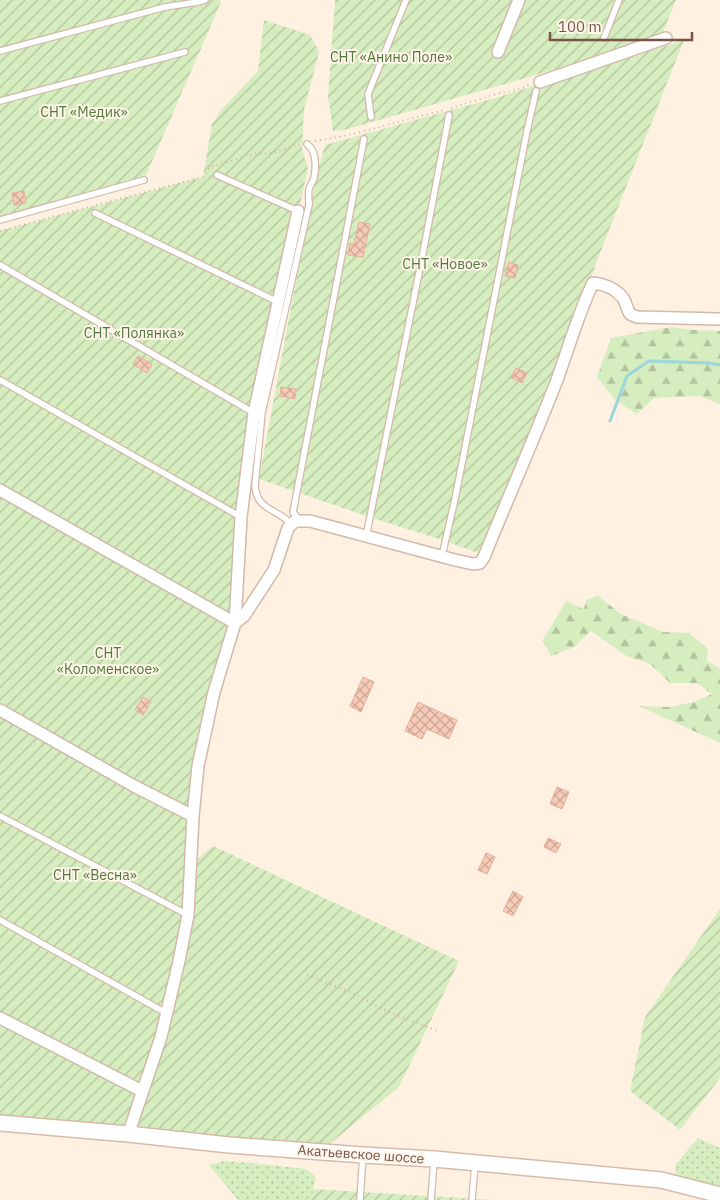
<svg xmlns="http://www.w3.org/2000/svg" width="720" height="1200" viewBox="0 0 720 1200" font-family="'IBM Plex Sans',sans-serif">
  <defs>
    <pattern id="grass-dots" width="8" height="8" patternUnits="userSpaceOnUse" patternTransform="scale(1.25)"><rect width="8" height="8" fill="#d5edbf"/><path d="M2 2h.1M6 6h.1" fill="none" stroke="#b2c39d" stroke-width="1.8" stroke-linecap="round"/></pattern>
    <pattern id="forest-firs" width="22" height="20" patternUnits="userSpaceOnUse" patternTransform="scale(1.25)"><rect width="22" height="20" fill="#d5edbf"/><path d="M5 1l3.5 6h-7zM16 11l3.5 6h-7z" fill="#b2c39d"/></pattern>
    <pattern id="garden-furrows" width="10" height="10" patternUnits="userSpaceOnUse" patternTransform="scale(1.25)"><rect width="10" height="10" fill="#d5edbf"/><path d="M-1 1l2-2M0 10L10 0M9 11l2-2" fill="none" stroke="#b2c39d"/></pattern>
    <pattern id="building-cross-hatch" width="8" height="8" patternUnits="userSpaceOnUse" patternTransform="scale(1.25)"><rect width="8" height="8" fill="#f6cbb7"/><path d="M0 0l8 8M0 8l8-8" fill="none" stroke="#cca797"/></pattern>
  </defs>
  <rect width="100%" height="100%" fill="#fef1e2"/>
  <g fill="url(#grass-dots)">
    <polygon points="698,1138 720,1148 720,1189 675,1174 676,1164"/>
    <polygon points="223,1161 252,1163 306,1169 316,1177 313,1189 312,1200 238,1200 209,1165"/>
  </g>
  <g fill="url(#forest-firs)">
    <polygon points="672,327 693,330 720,331 720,404 699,396 654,398 637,414 616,401 597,377 611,338"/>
    <polygon points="598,596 621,614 663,632 689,633 708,649 707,661 720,668 720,743 639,706 670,707 694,702 712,694 697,683 670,683 649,663 628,657 591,631 574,647 551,656 543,640 566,601 584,609 586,600"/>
  </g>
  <g fill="url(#garden-furrows)">
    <polygon points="0,0 218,0 221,2 144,180 0,220"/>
    <polygon points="335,0 676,0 662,35 595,58 344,130 333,131 328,96"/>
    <polygon points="264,20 310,35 319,52 304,110 302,149 308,168 254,413 235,623 198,766 191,864 213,846 459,961 399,1087 327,1146 0,1117 0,231 203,177 212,124 222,109 258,71"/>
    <polygon points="684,40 600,253 546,400 481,554 445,541 369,517 259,479 285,339 317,173 325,145 495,98 533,86 563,79"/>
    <polygon points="720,909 720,1078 680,1130 630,1091 645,1017"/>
    <polygon points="313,1189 494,1200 312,1200"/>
  </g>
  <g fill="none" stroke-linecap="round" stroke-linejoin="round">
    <polyline stroke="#9ad6dc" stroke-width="3" points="610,421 627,376 649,361 708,363 720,365"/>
  </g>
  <g fill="url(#building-cross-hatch)" stroke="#e9b096">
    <polygon points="24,191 26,203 14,205 12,193"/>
    <polygon points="359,222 370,224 363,257 348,255 350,243 354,244"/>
    <polygon points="509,262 518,265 515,278 505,276"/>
    <polygon points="138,356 152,364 147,373 133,364"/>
    <polygon points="516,368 527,373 522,383 511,378"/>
    <polygon points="281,387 296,389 295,399 280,396"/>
    <polygon points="363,677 374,682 361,712 350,706"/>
    <polygon points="143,697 151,702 143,715 135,710"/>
    <polygon points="418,702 457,720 449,739 427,729 422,739 405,731"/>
    <polygon points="557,787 569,792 562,809 550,804"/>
    <polygon points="548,838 561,844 556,853 544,847"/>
    <polygon points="486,853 495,857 487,874 478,870"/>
    <polygon points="513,891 523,897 513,916 503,911"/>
  </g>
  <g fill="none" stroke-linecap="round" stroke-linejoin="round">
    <g stroke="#d2b9aa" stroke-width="8">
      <g id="lane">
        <polyline points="604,38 619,0"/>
        <polyline points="0,51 165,7 198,2 205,0"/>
        <polyline points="0,101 185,52"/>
        <polyline points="371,117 368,94 406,0"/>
        <polyline points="217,175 298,211"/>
        <polyline points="95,213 278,302"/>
        <polyline points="0,220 144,180"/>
        <polyline points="0,265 254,413"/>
        <polyline points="0,380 241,517"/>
        <polyline points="299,520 293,512 294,507 364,139"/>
        <path d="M291,524c-14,-16 -34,-13 -36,-38l7,-73 47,-208c0,-5 -1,-11 0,-16 1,-4 4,-7 5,-11 2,-11 3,-27 -7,-34"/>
        <polyline points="366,537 423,253 449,115"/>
        <polyline points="442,556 455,499 527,131 536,91"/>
        <polyline points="0,816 188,915"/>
        <polyline points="0,920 166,1013"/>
        <polyline points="360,1200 363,1155"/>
        <polyline points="431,1200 434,1161"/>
        <polyline points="472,1200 475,1164"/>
      </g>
    </g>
    <g stroke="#d2b9aa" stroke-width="14">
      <g id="street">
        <polyline points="498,52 519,0"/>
        <polyline points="540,82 666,38"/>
        <polyline points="0,490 235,623"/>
        <path d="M235,623l9,-7 30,-46 14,-42 7,-7h15l145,39 18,4 7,-1 4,-6c24,-59 50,-118 73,-177 12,-33 21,-66 36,-97 11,1 23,6 30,15 3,5 4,11 7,16l7,3 83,2"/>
        <polyline points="0,710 134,786 193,816"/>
        <polyline points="0,1018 142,1091"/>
        <polyline points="130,1129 161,1037 179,961 188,915 193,816 198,766 214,692 235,623 241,517 254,413 298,211"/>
      </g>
    </g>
    <g stroke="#d8baa9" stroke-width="18">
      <polyline id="secondary" points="0,1123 128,1134 229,1145 363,1155 434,1159 661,1180 720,1195"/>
    </g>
    <g stroke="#daae9a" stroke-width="2" stroke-dasharray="1 4" stroke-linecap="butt">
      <polyline points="451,108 500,93 516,90 530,84"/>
      <polyline points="364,131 444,110"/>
      <polyline points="315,141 344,136 360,132"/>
      <polyline points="96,205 203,177 210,167 235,160 242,157 257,153 265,154 275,152 295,145 299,145"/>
      <polyline points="0,231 92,206"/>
      <polyline points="307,975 350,992 384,1010 440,1032"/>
    </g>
    <use href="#lane" stroke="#fff" stroke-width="5.5"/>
    <use href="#street" stroke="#fff" stroke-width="11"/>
    <use href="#secondary" stroke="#fff" stroke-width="15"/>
  </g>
  <g text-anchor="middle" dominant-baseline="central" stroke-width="4" stroke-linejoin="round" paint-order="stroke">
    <g font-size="14" fill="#52793b" stroke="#fff5ea">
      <text x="391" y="57">СНТ «Анино Поле»</text>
      <text x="84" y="112">СНТ «Медик»</text>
      <text x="445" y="264">СНТ «Новое»</text>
      <text x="134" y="333">СНТ «Полянка»</text>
      <text x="108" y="653">СНТ<tspan x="108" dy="16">«Коломенское»</tspan></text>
      <text x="95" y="875">СНТ «Весна»</text>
    </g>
    <g font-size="14" fill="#775446" stroke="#fff5ea">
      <text transform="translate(361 1154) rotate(4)">Акатьевское шоссе</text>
    </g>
  </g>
  <path d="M550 32v8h142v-8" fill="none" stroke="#775446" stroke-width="2.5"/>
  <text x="558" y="32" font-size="15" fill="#775446" stroke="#fff5ea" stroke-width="4" paint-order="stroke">100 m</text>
</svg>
